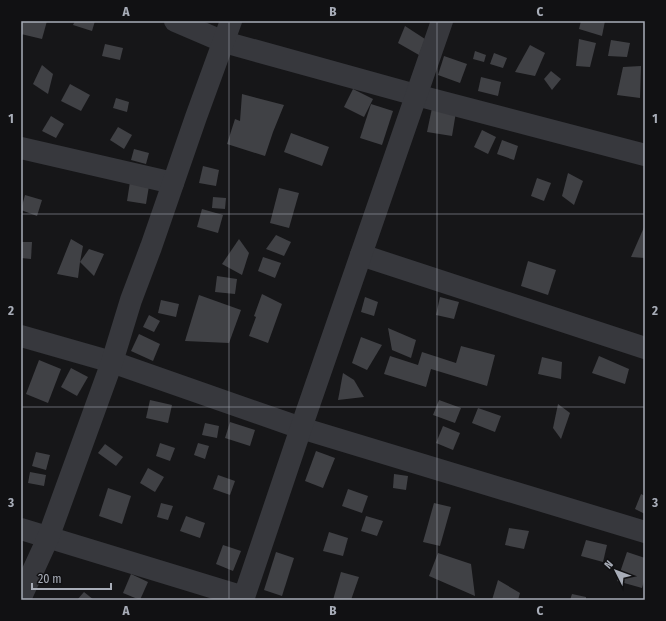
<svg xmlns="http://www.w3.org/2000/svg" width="666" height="621" viewBox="0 0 666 621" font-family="'Fira Sans Condensed',sans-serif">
  <rect width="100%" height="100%" fill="#161618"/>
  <g fill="#404145">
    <polygon points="21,21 47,21 42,39 21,34"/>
    <polygon points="75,21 95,21 92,31 73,25"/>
    <polygon points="581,21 605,21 602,36 579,29"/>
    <polygon points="405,26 425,39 419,55 398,43"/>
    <polygon points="579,39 596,43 590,67 576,66"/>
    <polygon points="611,40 630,43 627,57 608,56"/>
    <polygon points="105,44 123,48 120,60 102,56"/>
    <polygon points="530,45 545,53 535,76 515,72"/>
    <polygon points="475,51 486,55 484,62 473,59"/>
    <polygon points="494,53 507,58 503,68 490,64"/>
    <polygon points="444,56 467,64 460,83 438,75"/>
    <polygon points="42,65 53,74 48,94 33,84"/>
    <polygon points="641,66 640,98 617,95 623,67"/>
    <polygon points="551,71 561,79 552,90 544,79"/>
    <polygon points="481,77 501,82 498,96 478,91"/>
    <polygon points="70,84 90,95 81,111 61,101"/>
    <polygon points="353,89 373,99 364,117 344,107"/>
    <polygon points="242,94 284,105 273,132 265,156 227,144 235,119 240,121"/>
    <polygon points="116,98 129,102 127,112 113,108"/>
    <polygon points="371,104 393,111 382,145 360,138"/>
    <polygon points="432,108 456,112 452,136 427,132"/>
    <polygon points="51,116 64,124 56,138 42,131"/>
    <polygon points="118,127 132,135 124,149 110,140"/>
    <polygon points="482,130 496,137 488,154 474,147"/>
    <polygon points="291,133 329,147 322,166 284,152"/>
    <polygon points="502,140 518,146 514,160 497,154"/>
    <polygon points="134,149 149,153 146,164 131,160"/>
    <polygon points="203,166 219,170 216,186 199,183"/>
    <polygon points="568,173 583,181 574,205 562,196"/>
    <polygon points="537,178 551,183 544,201 531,196"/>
    <polygon points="130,182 149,186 146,204 127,201"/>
    <polygon points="279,188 299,193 289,228 270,223"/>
    <polygon points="25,195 42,200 37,216 21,210"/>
    <polygon points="213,197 226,198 225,209 212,208"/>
    <polygon points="202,209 223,215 218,233 197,227"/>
    <polygon points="645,225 645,258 631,257"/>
    <polygon points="276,235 291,242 284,256 266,249"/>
    <polygon points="71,239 83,246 80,262 89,249 104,254 94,276 80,262 78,278 57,274"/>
    <polygon points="239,239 249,253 242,275 222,264"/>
    <polygon points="21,242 32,242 31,259 21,258"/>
    <polygon points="263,257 281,263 275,278 258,271"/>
    <polygon points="528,261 556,270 548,295 521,286"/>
    <polygon points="217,276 237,279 235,294 215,292"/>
    <polygon points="262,294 282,304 268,343 249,336 256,317 254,316"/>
    <polygon points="199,295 241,310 229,343 185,341"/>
    <polygon points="365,297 378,302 374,316 361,312"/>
    <polygon points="440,297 459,302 454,319 436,315"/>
    <polygon points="161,300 179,304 176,317 158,313"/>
    <polygon points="149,315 160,321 154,332 143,327"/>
    <polygon points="388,328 416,340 411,358 392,350"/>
    <polygon points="139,334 160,344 153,361 131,351"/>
    <polygon points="361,337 382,345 367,370 352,363"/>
    <polygon points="461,346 495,355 487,386 431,369 426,387 384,374 390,356 418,365 422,352 456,363"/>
    <polygon points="599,356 629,369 625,384 592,373"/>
    <polygon points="542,357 562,362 561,379 538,374"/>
    <polygon points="39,360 61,369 48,403 26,394"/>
    <polygon points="71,368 88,377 77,396 61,387"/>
    <polygon points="343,373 354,380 364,397 338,400"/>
    <polygon points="150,400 172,405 168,423 146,418"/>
    <polygon points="439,400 461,408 455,423 433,415"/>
    <polygon points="558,404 570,413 561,439 553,428"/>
    <polygon points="478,408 501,416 495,432 472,423"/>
    <polygon points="230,422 255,430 250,446 225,438"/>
    <polygon points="205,423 219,426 217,438 202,435"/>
    <polygon points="443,426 460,433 453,450 436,443"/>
    <polygon points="160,443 175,448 170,461 156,456"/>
    <polygon points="198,443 209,446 205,459 194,455"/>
    <polygon points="105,444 123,457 116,466 98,453"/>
    <polygon points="316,451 335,458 323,488 305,481"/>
    <polygon points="36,452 50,455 46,470 32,466"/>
    <polygon points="148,468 164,477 155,492 140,483"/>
    <polygon points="30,472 46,475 44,486 28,483"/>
    <polygon points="394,474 408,476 406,490 393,488"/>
    <polygon points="218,475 235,481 230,495 213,489"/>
    <polygon points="108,488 131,496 122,524 99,516"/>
    <polygon points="348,489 368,496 362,513 342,506"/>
    <polygon points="641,494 645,496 645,514 635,509"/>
    <polygon points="161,503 173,506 168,520 157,517"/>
    <polygon points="434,503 451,507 440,546 423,542"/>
    <polygon points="186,516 205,523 200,538 180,531"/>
    <polygon points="366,516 383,521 377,536 361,531"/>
    <polygon points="509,528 529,531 524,549 505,545"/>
    <polygon points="329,532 348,538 343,556 323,551"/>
    <polygon points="586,540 607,545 603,562 581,556"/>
    <polygon points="223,545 241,551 233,571 216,564"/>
    <polygon points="276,552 294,558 282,596 264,590"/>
    <polygon points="627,552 645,558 645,578 642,588 617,581"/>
    <polygon points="438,553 471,564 475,596 429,576"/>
    <polygon points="341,572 359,577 351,600 333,600"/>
    <polygon points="131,574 148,582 140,600 123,593"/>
    <polygon points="498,580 520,593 518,600 492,600"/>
    <polygon points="84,592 94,600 77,600"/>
    <polygon points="572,594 586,597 586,600 570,600"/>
  </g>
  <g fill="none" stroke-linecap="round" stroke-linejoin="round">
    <g stroke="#37383d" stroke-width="22">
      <polyline points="175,21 224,42 416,95 645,155"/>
      <polyline points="21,148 173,183"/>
      <polyline points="361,255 645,348"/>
      <polyline points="21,336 112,362 301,428 645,532"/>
      <polyline points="21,529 244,597 301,428 442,21"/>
      <polyline points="21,597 48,538 112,362 131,300 151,247 196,117 231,21"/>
    </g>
  </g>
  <path fill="none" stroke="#a8adb8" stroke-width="1" stroke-opacity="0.55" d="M229,21v579M437,21v579M21,214h624M21,407h624"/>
  <rect width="666" height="621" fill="none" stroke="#111113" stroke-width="44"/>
  <g transform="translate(616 571) rotate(312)" stroke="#111113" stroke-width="3" paint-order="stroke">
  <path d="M0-3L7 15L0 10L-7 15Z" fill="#a8adb8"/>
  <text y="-6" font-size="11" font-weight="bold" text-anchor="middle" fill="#a8adb8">N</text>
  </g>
  <path d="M32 583v6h79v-6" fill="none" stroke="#a8adb8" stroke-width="2"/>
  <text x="38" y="583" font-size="12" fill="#a8adb8" stroke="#111113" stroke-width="3" paint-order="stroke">20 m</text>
  <rect x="22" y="22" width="622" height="577" fill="none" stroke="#a8adb8" stroke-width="1.5"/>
  <g font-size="13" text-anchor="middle" font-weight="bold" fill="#a8adb8">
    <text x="126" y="16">A</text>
    <text x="333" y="16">B</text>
    <text x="540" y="16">C</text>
    <text x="11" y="123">1</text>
    <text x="655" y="123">1</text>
    <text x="11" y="315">2</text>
    <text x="655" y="315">2</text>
    <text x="11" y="507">3</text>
    <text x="655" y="507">3</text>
    <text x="126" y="615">A</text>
    <text x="333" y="615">B</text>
    <text x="540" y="615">C</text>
  </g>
</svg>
